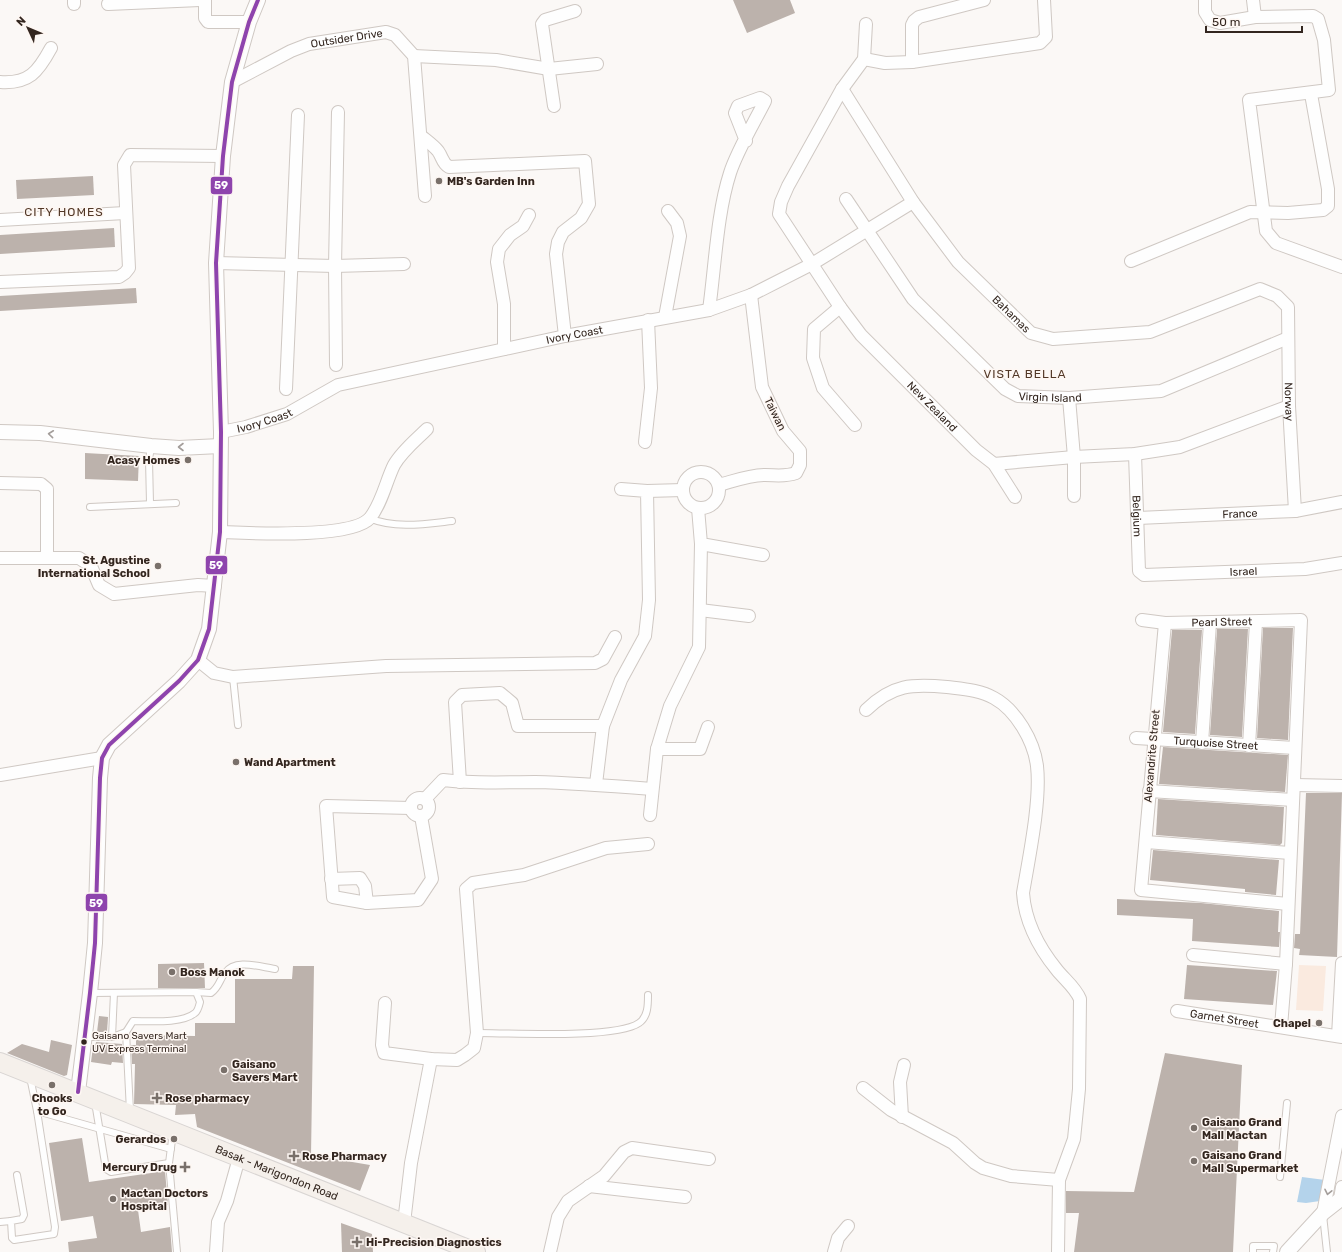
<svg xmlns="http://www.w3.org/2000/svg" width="1342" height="1252" viewBox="0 0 1342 1252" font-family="Rubik,sans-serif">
  <rect width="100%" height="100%" fill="#fbf8f6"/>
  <polygon fill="#faeadf" points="1299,965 1326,966 1323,1011 1296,1010"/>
  <polygon fill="#b4d3eb" points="1302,1177 1325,1180 1320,1201 1306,1203 1297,1202"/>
  <g fill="#bcb2ac">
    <polygon points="733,0 790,0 795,13 747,33"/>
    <polygon points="93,176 94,195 17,199 16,180"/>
    <polygon points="114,228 115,247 0,254 0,235"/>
    <polygon points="136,288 137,303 0,311 0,296"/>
    <polygon points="85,453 139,456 138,481 85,479"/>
    <polygon points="1263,628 1293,628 1288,740 1257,738"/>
    <polygon points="1217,629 1248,629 1242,737 1210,735"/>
    <polygon points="1172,630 1202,630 1195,734 1163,732"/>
    <polygon points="1163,747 1288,755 1285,792 1159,784"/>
    <polygon points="1306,793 1342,793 1337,957 1299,955 1300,949 1294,948 1295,934 1300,934"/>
    <polygon points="1158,799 1284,807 1282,843 1280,845 1156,835"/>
    <polygon points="1153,850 1279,860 1276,895 1245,892 1245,889 1150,880"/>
    <polygon points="1117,899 1201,903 1279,911 1278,932 1280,932 1279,947 1192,941 1193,919 1117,915"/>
    <polygon points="204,963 205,988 158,988 158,964"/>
    <polygon points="1187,965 1277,971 1273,1005 1184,999"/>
    <polygon points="293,966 314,966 311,1155 370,1165 360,1191 197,1127 195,1114 175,1115 176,1105 134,1104 135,1064 132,1064 131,1045 136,1045 136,1035 195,1036 195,1023 235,1023 235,979 292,979"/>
    <polygon points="99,1016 108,1017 107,1032 97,1032"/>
    <polygon points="51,1040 72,1045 67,1075 64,1076 7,1053 22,1044 49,1052"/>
    <polygon points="96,1042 122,1044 123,1063 112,1062 111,1065 91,1062 93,1047 95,1047"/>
    <polygon points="1165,1053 1242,1065 1233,1252 1074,1252 1079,1213 1066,1213 1066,1191 1134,1192"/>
    <polygon points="82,1138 89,1182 165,1171 168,1205 138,1210 141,1232 170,1227 172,1252 69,1252 68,1242 97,1238 93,1216 61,1221 49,1143"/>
    <polygon points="341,1223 372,1234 373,1252 342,1252"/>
  </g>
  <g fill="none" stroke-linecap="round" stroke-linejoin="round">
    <g stroke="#cfc8c3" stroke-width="8">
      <g id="service">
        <polyline points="150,503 149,460 151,446"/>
        <polyline points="90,507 176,503"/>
        <path d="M369,518c26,11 56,6 83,3"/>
        <polyline points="233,677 238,725"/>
        <path d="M196,992l15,1c9,-7 8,-13 14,-20 10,-15 35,-6 50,-4"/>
        <path d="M90,993l106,-1 4,10c-1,4 -2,9 -5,11 -13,11 -46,8 -62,8l-7,11 4,79"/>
        <path d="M477,1033c32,0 139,6 162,-10 9,-6 9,-18 9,-28"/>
        <polyline points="85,1037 112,1037 126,1032"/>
        <polyline points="112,1037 114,993"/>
        <polyline points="95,1102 106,1169 111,1172 169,1163"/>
        <polyline points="37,1111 171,1149"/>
        <polyline points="173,1132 169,1163 177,1252"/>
        <polyline points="17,1175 24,1215 22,1219 11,1221 12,1238 14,1240 54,1234 55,1227 37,1111 30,1077"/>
        <polyline points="1280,1177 1287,1103"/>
        <polyline points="1323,1215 1327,1252"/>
        <polyline points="0,1222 11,1221"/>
        <polyline points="1253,1252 1253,1246 1274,1246 1273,1252"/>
      </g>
    </g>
    <g stroke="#cfc8c3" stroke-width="14">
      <g id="minor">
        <polyline points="205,0 205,18 208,22 249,22"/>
        <polyline points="1205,0 1205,12 1210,20 1220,23 1255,17"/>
        <polyline points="1253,0 1255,17 1313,16 1318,19 1324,40 1329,90 1249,100 1266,231 1276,243 1342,267"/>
        <polyline points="74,4 74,0"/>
        <polyline points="108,4 200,0"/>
        <path id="s1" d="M866,24l-2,35 -22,30 -54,97 -7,16 -2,12 61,93 21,28 115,115 18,14 21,33"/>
        <polyline points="414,56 496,60 549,69 597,64"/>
        <polyline points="864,59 885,63 912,62 1040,43 1046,37 1044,0"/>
        <polyline points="912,62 912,25 914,21 919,17 984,0"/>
        <path d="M0,82c29,2 38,-10 51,-34"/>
        <path id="s2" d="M232,82l59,-31 18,-7 77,-12 9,3 19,21 11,140"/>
        <path id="s3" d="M842,89l71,113 45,60 73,71 22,6 97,-7 110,-43 17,7 11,11 1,99 6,105"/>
        <polyline points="554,106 542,24 545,20 575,11"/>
        <path d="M421,136c6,5 12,9 17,15 5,7 4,12 11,16l136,-6 4,43 -8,14 -18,14 -5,10 -2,12 9,82"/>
        <path id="s4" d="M846,199l67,100 92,90 13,7 51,2 92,-7 127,-53"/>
        <polyline points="0,220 125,213"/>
        <polyline points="1131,261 1250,212 1288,213 1323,210 1328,206 1328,189 1311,94"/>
        <polyline points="216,263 335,266 404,264"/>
        <polyline points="0,282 119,277 125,273 129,268 124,165 130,155 223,156"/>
        <polyline points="840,307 814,329 813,358 823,388 855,425"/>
        <path d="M709,310c6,-43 8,-97 21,-137 7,-22 24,-50 35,-72l-5,-3 -22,8 -3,7 11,28"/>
        <polyline points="665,317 680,236 677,223 668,211"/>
        <polyline points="504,349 504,304 497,262 499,249 510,235 523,226 529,215"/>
        <polyline points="336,365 335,266 338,112"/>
        <polyline points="286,389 298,115"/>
        <polyline points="1069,398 1074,457 1074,496"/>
        <path id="s5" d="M221,432l25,-5 41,-13 51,-29 227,-49 144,-26 42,-15 61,-31 101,-62"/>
        <polyline points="645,442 651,388 648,320"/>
        <path id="s6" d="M1135,454l4,117 5,4 161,-6 37,-6"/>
        <polyline points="994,464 1074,457 1135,454 1180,447 1289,406"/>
        <circle cx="701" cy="490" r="18"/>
        <polyline points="0,483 41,484 47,489 47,558"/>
        <path d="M719,485c15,-4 30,-10 46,-10 11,0 20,2 31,-2l4,-8v-14l-17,-20 -21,-44 -11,-92"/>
        <polyline points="647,491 683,490"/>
        <polyline points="698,508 701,544 763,555"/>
        <path id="s7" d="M1138,518l157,-7 47,-9"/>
        <path d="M220,532c29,1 132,7 150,-14 12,-15 16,-37 24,-53 8,-14 22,-25 33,-36"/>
        <polyline points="0,558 79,558 91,566 99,585 114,594 198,585 215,586"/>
        <polyline points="700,610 749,616"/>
        <path id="s8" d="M1142,620l23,3 136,-3 -15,344 -5,63"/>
        <polyline points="1165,623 1141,890 1288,904"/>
        <polyline points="198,660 214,673 233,677 386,666 595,663 603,659 615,637"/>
        <path d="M866,710c27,-26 46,-26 81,-23 16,2 33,3 47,11 22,12 40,43 43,68 4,35 -8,91 -14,127 2,28 16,55 34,77 8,10 18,17 23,29l-1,90 -5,50 -15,41 -1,72"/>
        <path id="s9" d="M1136,738l159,10"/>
        <polyline points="1202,743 1210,623"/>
        <polyline points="1249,746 1256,622"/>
        <polyline points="657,749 700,749 708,727"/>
        <polyline points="0,775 102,758"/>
        <polyline points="460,782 455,702 462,695 500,693 512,703 518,726 603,726"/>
        <polyline points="596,784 603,726 621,680 645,636 649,600 647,491 621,489"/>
        <polyline points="1295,785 1342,786"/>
        <polyline points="1149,791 1293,800"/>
        <circle cx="420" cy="807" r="9"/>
        <path d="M425,799l18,-19c31,4 62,2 92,2 39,1 78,4 117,7"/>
        <polyline points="411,808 326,806 333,897 367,903 418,900 432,879 421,816"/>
        <polyline points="650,815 657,749 670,706 699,647 701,544"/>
        <polyline points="1146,842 1290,853"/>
        <polyline points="331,879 360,878 365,886 367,903"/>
        <polyline points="1193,955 1286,964"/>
        <polyline points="385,1003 382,1045 384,1053 431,1059 457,1060 465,1055 474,1048 477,1033 466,889 473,883 524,875 606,848 648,844"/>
        <path id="s10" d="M1177,1011l165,26"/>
        <polyline points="1338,1036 1342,963"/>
        <polyline points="863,1088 891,1110 953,1143 975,1163 983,1168 1011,1176 1059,1180"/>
        <polyline points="902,1117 900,1082 904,1065"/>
        <polyline points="589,1186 685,1197"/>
        <polyline points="1340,1199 1342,1187"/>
        <polyline points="1323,1213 1342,1116"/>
        <polyline points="404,1223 411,1163 431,1059"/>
        <polyline points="216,1252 218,1222 227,1201 239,1158"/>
        <polyline points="550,1252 558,1217 568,1201 604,1176 624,1152 632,1148 709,1159"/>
        <polyline points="834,1252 838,1238 848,1226"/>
      </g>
    </g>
    <g stroke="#cfc8c3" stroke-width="16">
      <g id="tertiary">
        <polyline points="0,432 40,433 151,446 179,448 220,446"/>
        <polyline points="78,1092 90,993 95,943 100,778 102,758 109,745 179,681 198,660 209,629 220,532 221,432 216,263 223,156 232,82 249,22 258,0"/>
        <polyline points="1287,1252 1323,1213 1342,1198"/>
      </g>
    </g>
    <g stroke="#d9d5d3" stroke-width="20">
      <g id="primary">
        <path id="s11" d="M0,1062l476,190"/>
      </g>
    </g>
    <use href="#service" stroke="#fefefe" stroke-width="6"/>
    <use href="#minor" stroke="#fefefe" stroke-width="12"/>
    <use href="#tertiary" stroke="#fefefe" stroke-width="14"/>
    <use href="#primary" stroke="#f5f0eb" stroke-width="18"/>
    <g stroke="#fef7f3" stroke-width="7">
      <polyline id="bus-1" points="78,1092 90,993 95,943 100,778 102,758 109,745 179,681 198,660 209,629 220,532 221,432 216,263 223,156 232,82 249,22 258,0"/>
    </g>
    <use href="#bus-1" stroke="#8e44ad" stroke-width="4"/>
  </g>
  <defs><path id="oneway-chevron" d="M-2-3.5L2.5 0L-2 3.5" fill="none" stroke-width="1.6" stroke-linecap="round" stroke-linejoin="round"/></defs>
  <g stroke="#a39d9a">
    <use href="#oneway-chevron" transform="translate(51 434) rotate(-174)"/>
    <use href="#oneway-chevron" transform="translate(181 447) rotate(-180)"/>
    <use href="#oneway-chevron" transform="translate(1328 1192) rotate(102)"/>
  </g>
  <g fill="#79706a" stroke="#fef7f3" stroke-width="1.5">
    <circle cx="439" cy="181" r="4"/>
    <circle cx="188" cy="460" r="4"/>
    <circle cx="158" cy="566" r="4"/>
    <circle cx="236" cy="762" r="4"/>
    <circle cx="172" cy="972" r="4"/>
    <circle cx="1319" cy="1023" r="4"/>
    <circle cx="224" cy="1070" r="4"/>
    <circle cx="52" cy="1085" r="4"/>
    <path d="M155 1092h4v4h4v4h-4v4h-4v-4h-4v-4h4z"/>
    <circle cx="1194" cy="1128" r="4"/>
    <circle cx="174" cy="1139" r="4"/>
    <path d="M292 1150h4v4h4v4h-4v4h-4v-4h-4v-4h4z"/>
    <circle cx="1194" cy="1161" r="4"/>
    <path d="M183 1161h4v4h4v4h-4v4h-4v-4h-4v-4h4z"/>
    <circle cx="113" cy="1199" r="4"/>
    <path d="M355 1236h4v4h4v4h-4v4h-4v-4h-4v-4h4z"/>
  </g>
  <circle fill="#33261f" stroke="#fef7f3" stroke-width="1.5" cx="84" cy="1042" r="3.5"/>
  <g text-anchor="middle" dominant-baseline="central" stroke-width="3" stroke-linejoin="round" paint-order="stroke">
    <g font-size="10" fill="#33261f" stroke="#fef7f3" text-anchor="start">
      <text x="92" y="1036">Gaisano Savers Mart<tspan x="92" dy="13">UV Express Terminal</tspan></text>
    </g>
    <g font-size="11" fill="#33261f" stroke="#fef7f3">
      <text stroke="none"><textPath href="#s2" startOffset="124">Outsider Drive</textPath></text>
      <text stroke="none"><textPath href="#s3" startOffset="283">Bahamas</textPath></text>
      <text stroke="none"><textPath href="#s5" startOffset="369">Ivory Coast</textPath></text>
      <text stroke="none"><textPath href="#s4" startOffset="296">Virgin Island</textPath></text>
      <text stroke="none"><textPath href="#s3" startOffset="677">Norway</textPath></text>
      <text stroke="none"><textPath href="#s1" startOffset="460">New Zealand</textPath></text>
      <text transform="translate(775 414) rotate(64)">Taiwan</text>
      <text stroke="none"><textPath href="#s5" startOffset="45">Ivory Coast</textPath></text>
      <text stroke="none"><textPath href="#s7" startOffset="102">France</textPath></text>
      <text stroke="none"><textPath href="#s6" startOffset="62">Belgium</textPath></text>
      <text stroke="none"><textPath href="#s6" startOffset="223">Israel</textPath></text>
      <text stroke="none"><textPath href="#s8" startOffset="80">Pearl Street</textPath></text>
      <text stroke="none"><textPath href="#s9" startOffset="80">Turquoise Street</textPath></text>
      <text transform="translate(1152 756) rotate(-85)">Alexandrite Street</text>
      <text stroke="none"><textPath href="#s10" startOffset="48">Garnet Street</textPath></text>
      <text stroke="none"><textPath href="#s11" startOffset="298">Basak - Marigondon Road</textPath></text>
    </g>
    <g font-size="11" font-weight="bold" fill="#33261f" stroke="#fef7f3" text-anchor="start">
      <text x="447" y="181">MB's Garden Inn</text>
      <text x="180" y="460" text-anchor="end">Acasy Homes</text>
      <text x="150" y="560" text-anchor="end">St. Agustine<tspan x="150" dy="13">International School</tspan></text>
      <text x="244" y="762">Wand Apartment</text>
      <text x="180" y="972">Boss Manok</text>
      <text x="1311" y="1023" text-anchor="end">Chapel</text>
      <text x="232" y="1064">Gaisano<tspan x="232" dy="13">Savers Mart</tspan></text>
      <text x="52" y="1098" text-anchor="middle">Chooks<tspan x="52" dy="13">to Go</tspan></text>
      <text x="165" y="1098">Rose pharmacy</text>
      <text x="1202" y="1122">Gaisano Grand<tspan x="1202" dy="13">Mall Mactan</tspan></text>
      <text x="166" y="1139" text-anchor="end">Gerardos</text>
      <text x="1202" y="1155">Gaisano Grand<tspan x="1202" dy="13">Mall Supermarket</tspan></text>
      <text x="302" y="1156">Rose Pharmacy</text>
      <text x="177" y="1167" text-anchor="end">Mercury Drug</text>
      <text x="121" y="1193">Mactan Doctors<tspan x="121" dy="13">Hospital</tspan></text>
      <text x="366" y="1242">Hi-Precision Diagnostics</text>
    </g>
    <g font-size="12" letter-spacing="1" fill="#523827" stroke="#fef7f3">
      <text x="64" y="212">CITY HOMES</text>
      <text x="1025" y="374">VISTA BELLA</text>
    </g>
  </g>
  <g stroke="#fef7f3" stroke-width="1.5">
    <rect x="210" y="176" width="23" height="19" rx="4" fill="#8e44ad"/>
    <rect x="205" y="555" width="23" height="20" rx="4" fill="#8e44ad"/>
    <rect x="85" y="893" width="23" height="19" rx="4" fill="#8e44ad"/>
  </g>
  <g font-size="11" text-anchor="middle" font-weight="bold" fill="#fff">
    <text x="221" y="189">59</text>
    <text x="216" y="569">59</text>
    <text x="96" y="907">59</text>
  </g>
  <g transform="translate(28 28) rotate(314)" stroke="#fef7f3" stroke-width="3" paint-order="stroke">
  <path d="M0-3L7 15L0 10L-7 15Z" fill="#33261f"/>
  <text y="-6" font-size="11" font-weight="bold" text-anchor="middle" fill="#33261f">N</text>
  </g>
  <path d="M1206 26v6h96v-6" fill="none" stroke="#33261f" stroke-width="2"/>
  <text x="1212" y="26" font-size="12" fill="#33261f" stroke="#fef7f3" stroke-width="3" paint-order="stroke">50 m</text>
</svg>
